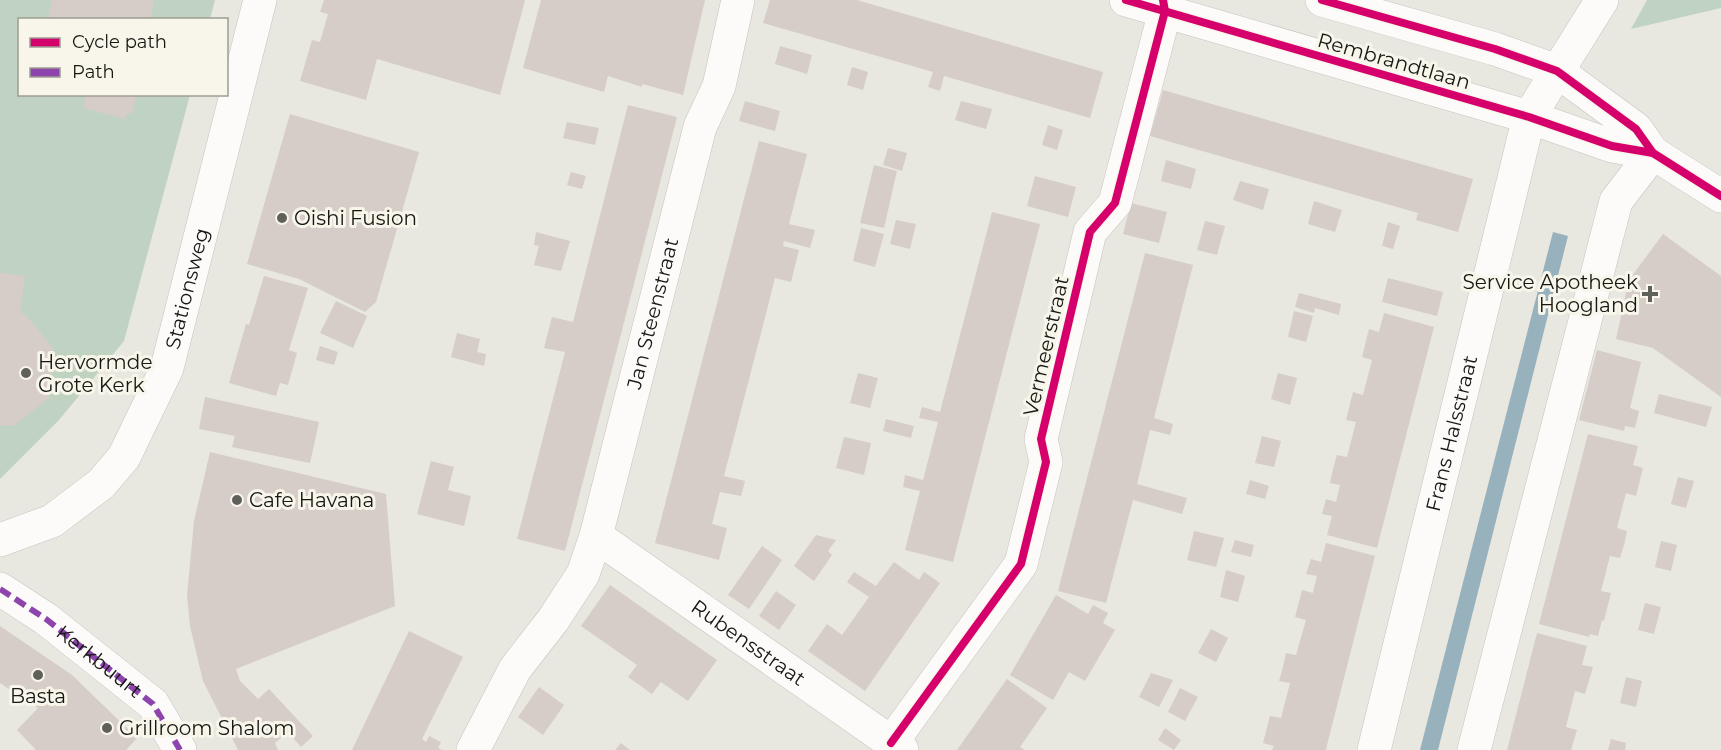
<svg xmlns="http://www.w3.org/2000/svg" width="1721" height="750" font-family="Montserrat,sans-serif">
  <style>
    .green { fill: #c0d3c3 }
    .water { fill: #97b1bd }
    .building { fill: #d6cdc8 }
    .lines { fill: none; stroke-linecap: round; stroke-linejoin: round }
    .street-casing { stroke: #c5c4bf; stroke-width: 34 }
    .secondary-casing { stroke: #c5c4bf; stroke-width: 34 }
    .street { stroke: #fcfbfa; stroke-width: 33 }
    .secondary { stroke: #fcfbfa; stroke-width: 33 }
    .quiet { stroke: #8e44ad; stroke-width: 6; stroke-dasharray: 12 6; stroke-linecap: butt }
    .cycleway-casing { stroke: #f8f6ea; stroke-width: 11 }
    .cycleway { stroke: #d6006c; stroke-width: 8 }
    .poi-dot { fill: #60605b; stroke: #f8f6ea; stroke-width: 2 }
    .labels { text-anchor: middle; stroke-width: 6; stroke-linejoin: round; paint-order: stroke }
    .street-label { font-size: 20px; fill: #171713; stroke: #f8f6ea }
    .poi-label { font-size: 20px; fill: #171713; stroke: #f8f6ea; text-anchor: start }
  </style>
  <rect width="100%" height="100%" fill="#e8e7e0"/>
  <g class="green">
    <polygon points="0,0 215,0 210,19 20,20 20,94 190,95 124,341 59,420 0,479"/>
    <polygon points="1647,0 1721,0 1721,8 1631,29"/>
  </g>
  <polygon class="water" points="1553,232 1568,236 1438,750 1420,750"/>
  <g class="building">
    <polygon points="52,0 154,0 154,2 150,20 48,20"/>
    <polygon points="324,0 525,0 500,95 377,59 366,100 300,81 312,40 320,42 328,14 320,12"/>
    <polygon points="541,0 705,0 683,95 642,84 642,87 608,76 604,92 523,68"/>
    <polygon points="770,0 857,0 1103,72 1090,118 944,76 940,91 928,87 933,72 763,23"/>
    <polygon points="780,46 812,55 807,74 775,64"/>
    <polygon points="852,67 868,72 863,90 847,85"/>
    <polygon points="1163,90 1473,179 1458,232 1416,220 1418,213 1150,136"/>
    <polygon points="86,94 137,94 132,113 127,114 125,119 83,108"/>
    <polygon points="745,101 780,111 775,131 739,121"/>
    <polygon points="961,101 992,109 986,129 955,120"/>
    <polygon points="628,105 677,117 565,551 517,539 565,352 544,348 552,317 573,322"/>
    <polygon points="290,114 419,152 376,302 365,312 299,279 247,264"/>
    <polygon points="567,122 599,128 595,145 563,138"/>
    <polygon points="1048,125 1063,130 1057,150 1042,145"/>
    <polygon points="759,141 807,154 789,224 815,230 810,248 784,241 783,246 799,250 791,282 775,278 768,306 724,476 745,481 741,496 720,492 712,524 727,528 719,560 655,543"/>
    <polygon points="888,148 907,153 902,171 883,165"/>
    <polygon points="1166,160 1196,169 1191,189 1161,181"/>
    <polygon points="874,165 897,171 884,228 860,223"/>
    <polygon points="571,172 586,176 582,189 567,185"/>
    <polygon points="1035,176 1076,187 1068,217 1027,206"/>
    <polygon points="1240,181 1269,189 1263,210 1233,200"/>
    <polygon points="1314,201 1342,210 1335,232 1308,224"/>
    <polygon points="1131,203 1167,212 1159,243 1123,234"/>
    <polygon points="992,212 1040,224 953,562 905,550 920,491 903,487 905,475 923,480 938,422 919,418 922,407 940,412"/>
    <polygon points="896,220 916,224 910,249 890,244"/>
    <polygon points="1205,221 1225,226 1217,255 1197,250"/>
    <polygon points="1388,222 1400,226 1393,249 1382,246"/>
    <polygon points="861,228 884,234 875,267 853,261"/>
    <polygon points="536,232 570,241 561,271 534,265 539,246 534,245"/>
    <polygon points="1663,234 1721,276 1721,397 1653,348 1616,339 1629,280"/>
    <polygon points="1145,253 1193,265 1154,418 1173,424 1170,435 1150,430 1137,484 1187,498 1182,514 1133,500 1106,603 1058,591"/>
    <polygon points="0,273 25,276 20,313 25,314 54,349 49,398 13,426 0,425"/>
    <polygon points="264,276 308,288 289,350 297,353 288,385 280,383 276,396 229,383 246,324 249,325"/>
    <polygon points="1388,278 1443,292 1437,316 1382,302"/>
    <polygon points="1299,293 1341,304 1339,315 1315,308 1314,313 1295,307"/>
    <polygon points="336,301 367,316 353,348 320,333"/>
    <polygon points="1294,311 1313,316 1306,342 1288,337"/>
    <polygon points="1384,313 1434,327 1377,548 1327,535 1332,516 1322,514 1326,499 1336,502 1340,485 1330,483 1333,469 1337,455 1347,457 1356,422 1346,420 1353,392 1363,395 1372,360 1362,357 1369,329 1379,332"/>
    <polygon points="457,333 480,339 477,352 486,354 484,366 451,357"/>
    <polygon points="320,346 338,352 334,365 316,360"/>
    <polygon points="1597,350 1641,362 1630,408 1639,411 1635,428 1625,426 1624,431 1579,420"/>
    <polygon points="858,373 878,378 870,408 850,403"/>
    <polygon points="1278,373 1297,378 1290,405 1271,399"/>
    <polygon points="1659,394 1712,407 1706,427 1654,413"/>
    <polygon points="205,397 319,422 310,463 232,447 235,436 199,429"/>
    <polygon points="886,419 914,426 911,438 883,431"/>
    <polygon points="1588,434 1638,446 1633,465 1643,468 1636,496 1626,493 1617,528 1627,531 1624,545 1620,558 1610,556 1601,591 1611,593 1604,621 1602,620 1598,636 1590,634 1589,637 1539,624"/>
    <polygon points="1262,436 1281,441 1274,467 1255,463"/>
    <polygon points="844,437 871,443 864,475 836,468"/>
    <polygon points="210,452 386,494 395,606 236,669 240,681 258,699 269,689 313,736 301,747 288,732 275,743 278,750 238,750 203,681 190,626 187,596 194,521"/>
    <polygon points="431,461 454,467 448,490 471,496 464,526 417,514"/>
    <polygon points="1678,477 1694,481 1686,508 1671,504"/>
    <polygon points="1250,480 1269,486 1265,499 1246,494"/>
    <polygon points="1194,531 1224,538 1216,567 1187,560"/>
    <polygon points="816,535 836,540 828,551 832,555 814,581 794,566"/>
    <polygon points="1235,540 1254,545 1251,557 1231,552"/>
    <polygon points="1661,541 1677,545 1671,571 1655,567"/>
    <polygon points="1326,543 1375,556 1327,745 1326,750 1272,750 1274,746 1263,743 1270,716 1281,718 1290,683 1279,681 1283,667 1286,653 1296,655 1306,620 1295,617 1302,590 1313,593 1317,576 1306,574 1311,559 1321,562"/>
    <polygon points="762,546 782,560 749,609 728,595"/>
    <polygon points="894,562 919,580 924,572 940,583 865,691 808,651 827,624 842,635 869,597 847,582 854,572 876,586"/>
    <polygon points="1226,570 1245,576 1238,602 1220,597"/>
    <polygon points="610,585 717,660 688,701 661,682 652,694 628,677 637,665 581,626"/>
    <polygon points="776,591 796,605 779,630 759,616"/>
    <polygon points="1056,595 1088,614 1093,605 1108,613 1103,623 1115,630 1085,681 1069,672 1053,700 1010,675"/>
    <polygon points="1645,603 1661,607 1654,634 1638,630"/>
    <polygon points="0,626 72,675 137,738 126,750 36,750 17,730 38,708 0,683"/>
    <polygon points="1211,629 1228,638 1216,662 1198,653"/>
    <polygon points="409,631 463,657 422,739 426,742 429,736 441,742 438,748 442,750 352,750"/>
    <polygon points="1537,633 1587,646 1582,665 1593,667 1585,694 1575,691 1566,727 1577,730 1571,750 1507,750"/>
    <polygon points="1151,673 1173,680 1159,707 1139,697"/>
    <polygon points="1626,677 1642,681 1636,707 1620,703"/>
    <polygon points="1007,679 1047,708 1020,747 1025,750 957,750"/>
    <polygon points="539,687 564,705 543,735 518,717"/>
    <polygon points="1180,688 1198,697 1185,721 1168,712"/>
    <polygon points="1165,728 1181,740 1174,750 1158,740"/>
    <polygon points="1611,739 1626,743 1625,750 1608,750"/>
    <polygon points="621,743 630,750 615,750"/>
  </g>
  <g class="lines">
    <g class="street-casing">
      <g id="street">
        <path id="s1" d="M 596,536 L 902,750"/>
        <path id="s2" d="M 0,589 L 46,619 L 153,704 L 180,750"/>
        <polyline points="891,743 1021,564 1046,462 1041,439 1090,232 1115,203 1165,11 1163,0"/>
        <path id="s3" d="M 473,750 L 515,669 L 553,620 L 583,574 L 596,536 L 700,127 L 719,86 L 738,0"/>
        <path id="s4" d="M 1374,750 L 1529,117 L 1602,0"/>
        <polyline points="1474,750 1616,201 1653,153"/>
      </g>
    </g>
    <g class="secondary-casing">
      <g id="secondary">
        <polyline points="1126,0 1529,117 1612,146 1653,153 1721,196"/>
        <polyline points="1322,0 1495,49 1557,71 1636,129 1653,153"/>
        <path id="s5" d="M 0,540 L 52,521 L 101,484 L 124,457 L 167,368 L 260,0"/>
      </g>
    </g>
    <use href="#street" class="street"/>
    <use href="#secondary" class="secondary"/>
    <polyline class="quiet" points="0,589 46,619 153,704 180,750"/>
    <g class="cycleway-casing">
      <g id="cycleway">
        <polyline points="1126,0 1529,117 1612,146 1653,153 1721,196"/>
        <polyline points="1322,0 1495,49 1557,71 1636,129 1653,153"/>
        <polyline points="891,743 1021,564 1046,462 1041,439 1090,232 1115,203 1165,11 1163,0"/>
      </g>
    </g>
    <use href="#cycleway" class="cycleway"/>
  </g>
  <g class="poi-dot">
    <circle cx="282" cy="218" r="6"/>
    <path d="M1647 285h6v6h6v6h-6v6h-6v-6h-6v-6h6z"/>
    <circle cx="26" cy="373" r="6"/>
    <circle cx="237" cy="500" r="6"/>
    <circle cx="38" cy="675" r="6"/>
    <circle cx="107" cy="728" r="6"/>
  </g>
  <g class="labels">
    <g class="street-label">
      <text transform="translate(1394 61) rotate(16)" y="7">Rembrandtlaan</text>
      <text dy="7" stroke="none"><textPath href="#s5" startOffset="333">Stationsweg</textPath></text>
      <text dy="7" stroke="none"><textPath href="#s3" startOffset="478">Jan Steenstraat</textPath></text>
      <text transform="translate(1046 346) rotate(-77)" y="7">Vermeerstraat</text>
      <text dy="7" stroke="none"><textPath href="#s4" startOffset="326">Frans Halsstraat</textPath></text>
      <text dy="7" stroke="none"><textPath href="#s1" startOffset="186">Rubensstraat</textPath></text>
      <text dy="7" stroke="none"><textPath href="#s2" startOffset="123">Kerkbuurt</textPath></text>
    </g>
    <g class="poi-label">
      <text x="294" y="225">Oishi Fusion</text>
      <text x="1638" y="289" text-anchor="end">Service Apotheek<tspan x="1638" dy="23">Hoogland</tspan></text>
      <text x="38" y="369">Hervormde<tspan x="38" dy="23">Grote Kerk</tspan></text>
      <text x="249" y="507">Cafe Havana</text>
      <text x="38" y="703" text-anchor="middle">Basta</text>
      <text x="119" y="735">Grillroom Shalom</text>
    </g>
  </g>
  <rect x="18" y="18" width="210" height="78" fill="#f8f6ea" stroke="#9e9d94" stroke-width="1.5"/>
  <rect x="30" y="38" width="30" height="9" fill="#d6006c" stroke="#9e9d94" stroke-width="1.5"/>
  <text x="72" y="48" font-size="18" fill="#171713">Cycle path</text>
  <rect x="30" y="68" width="30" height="9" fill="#8e44ad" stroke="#9e9d94" stroke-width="1.5"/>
  <text x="72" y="78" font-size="18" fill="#171713">Path</text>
</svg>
